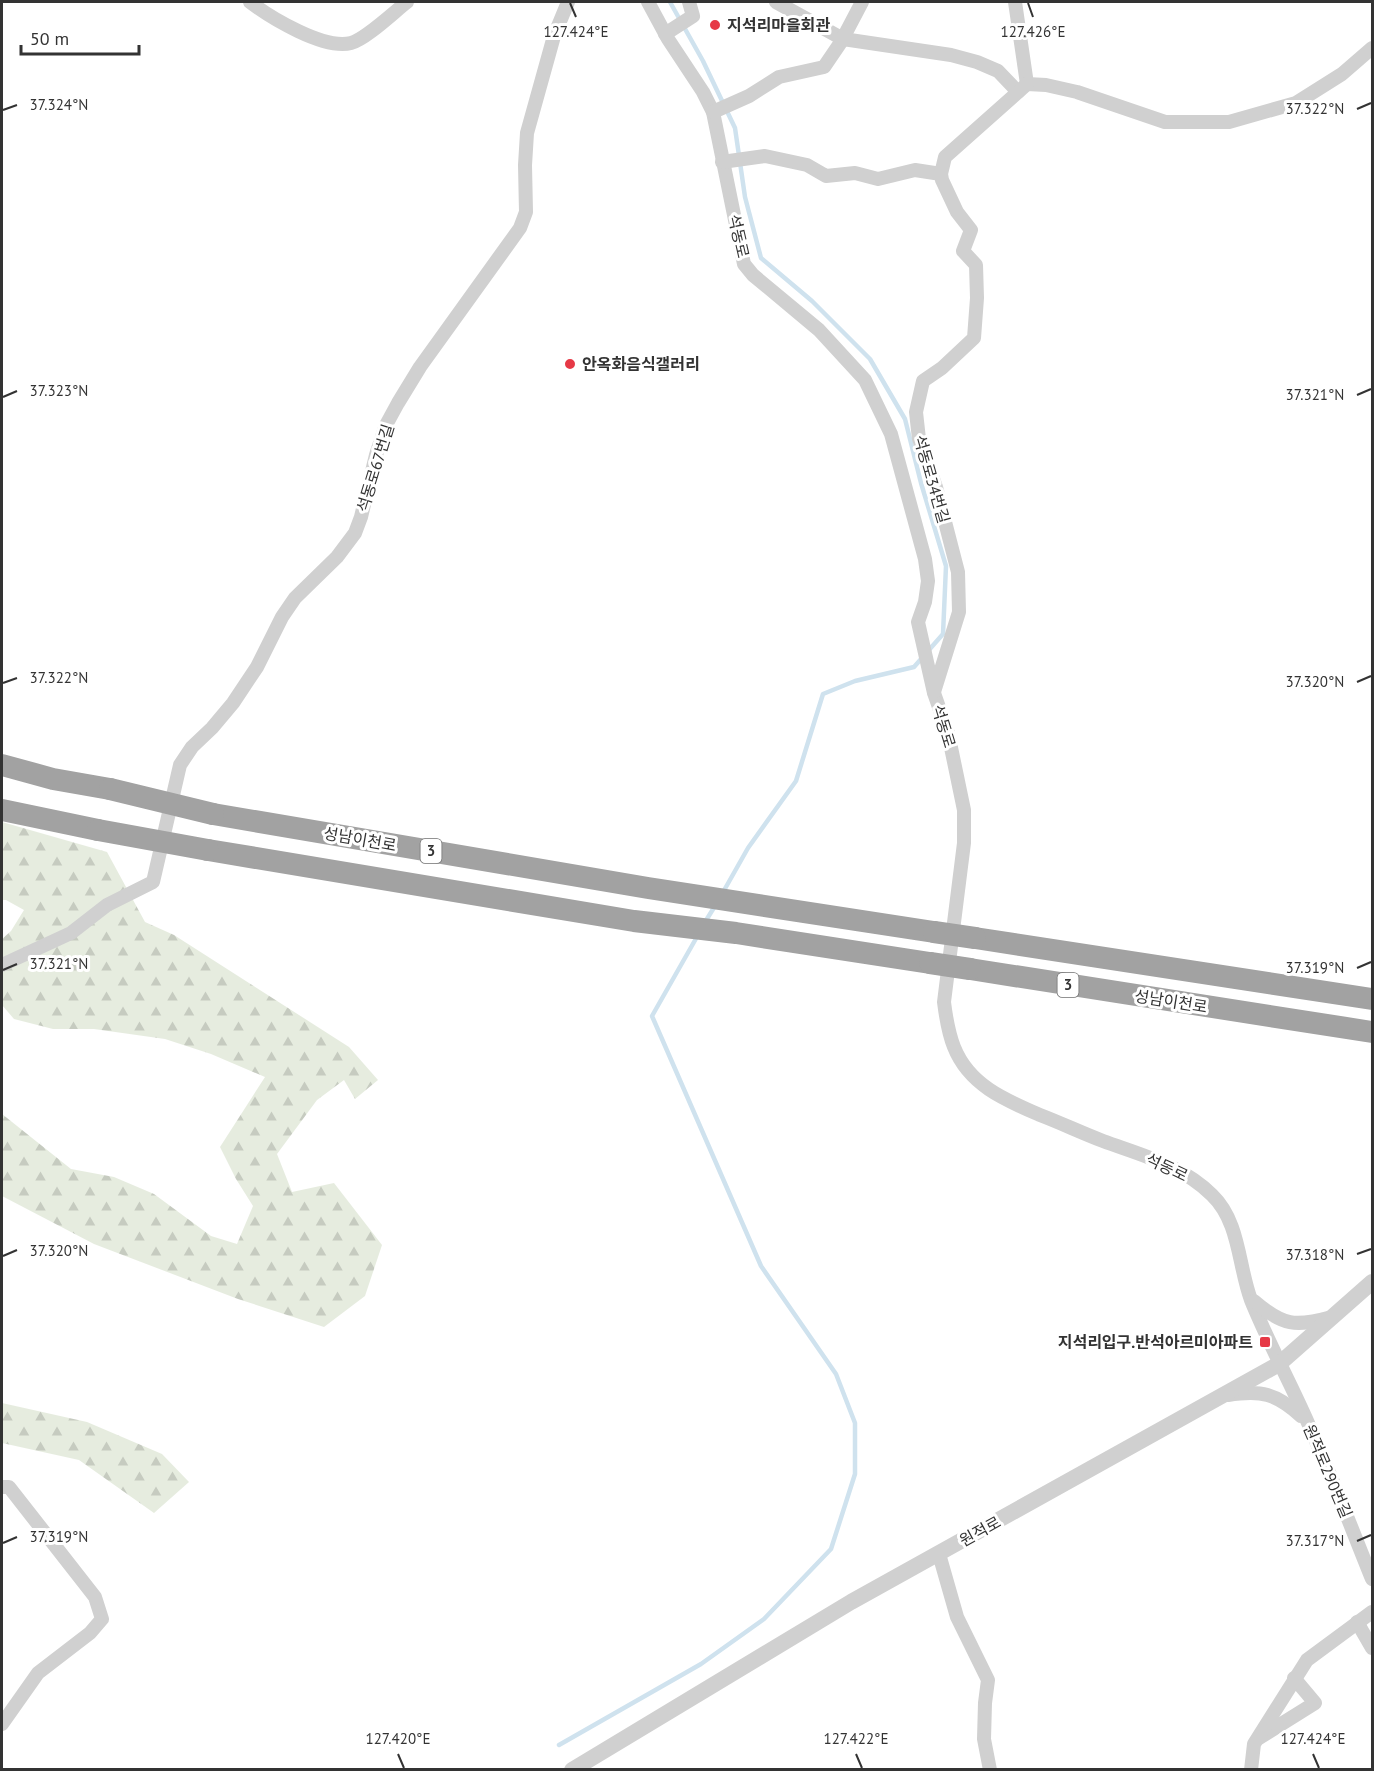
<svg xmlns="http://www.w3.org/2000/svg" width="1374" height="1771" font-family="'PT Sans','Noto Sans KR',sans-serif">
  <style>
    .forest { fill: url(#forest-firs) }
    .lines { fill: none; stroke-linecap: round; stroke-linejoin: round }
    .stream { stroke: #cfe2ee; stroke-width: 4.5 }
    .minor { stroke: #d0d0d0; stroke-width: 14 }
    .tertiary { stroke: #d0d0d0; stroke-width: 16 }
    .trunk { stroke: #a2a2a2; stroke-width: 22 }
    .trunk-bridge { stroke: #a2a2a2; stroke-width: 22 }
    .ticks { fill: none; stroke: #333; stroke-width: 2 }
    .poi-dot { fill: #e63946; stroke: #fff; stroke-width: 2 }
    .labels { text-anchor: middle; stroke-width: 6; stroke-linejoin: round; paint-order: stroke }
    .shield { fill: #fff; stroke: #707070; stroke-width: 1.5 }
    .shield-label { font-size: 15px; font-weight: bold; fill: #333 }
    .poi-label { font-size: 16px; font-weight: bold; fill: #333; stroke: #fff; text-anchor: start }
    .street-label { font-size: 16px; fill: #333; stroke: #fff }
    .ticks-label { font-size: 15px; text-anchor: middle; fill: #333; stroke: #fff; stroke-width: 6; stroke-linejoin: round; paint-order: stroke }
  </style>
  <defs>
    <pattern id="forest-firs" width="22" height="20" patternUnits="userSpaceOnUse" patternTransform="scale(1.5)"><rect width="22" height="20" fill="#e6ecdf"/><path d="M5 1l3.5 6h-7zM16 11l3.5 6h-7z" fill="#c6cbc0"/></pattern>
  </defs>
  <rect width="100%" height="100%" fill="#fff"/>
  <g class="forest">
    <polygon points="2,822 107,852 145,922 174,935 349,1047 378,1080 355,1099 344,1080 317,1100 277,1154 292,1192 334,1183 382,1245 365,1296 324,1327 238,1299 94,1244 2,1196 2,1114 71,1169 114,1177 154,1194 211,1236 237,1244 253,1206 236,1179 220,1147 265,1077 211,1054 165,1039 94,1029 53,1029 14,1019 2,1005 2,939 11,931 24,910 6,900 2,900"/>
    <polygon points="2,1403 87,1422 162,1454 189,1482 154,1513 79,1460 2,1443"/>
  </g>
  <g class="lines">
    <g class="stream">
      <polyline points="670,2 703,61 735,128 745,197 761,258 812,301 870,359 905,419 921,483 946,566 943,634 914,667 855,681 823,694 796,781 748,848 722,894"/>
      <polyline points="705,922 715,906"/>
      <polyline points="559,1745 701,1664 764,1619 831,1549 855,1474 855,1423 836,1374 761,1266 652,1016 698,935"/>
    </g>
    <g class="minor">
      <path d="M 250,2 C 271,18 324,50 351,43 C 366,39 394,12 407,2"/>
      <path d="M 648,2 L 668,39 L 703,92 L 713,112 L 744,264 L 753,275 L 819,330 L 865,380 L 891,434 L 925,559 L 928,581 L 925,602 L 918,622 L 934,693 L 948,733 L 964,810 L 964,843 L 944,1002 C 946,1018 948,1032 954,1047 C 969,1085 1005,1100 1040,1115 C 1061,1123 1082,1133 1103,1141 C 1141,1155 1182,1165 1212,1195 C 1240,1222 1238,1265 1251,1300 C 1268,1342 1290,1382 1308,1423 C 1331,1474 1351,1527 1372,1579"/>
      <polyline points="776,2 843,39 951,55 977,62 998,71 1018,92"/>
      <polyline points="1015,2 1027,84"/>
      <polyline points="665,34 693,16 689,2"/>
      <polyline points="1027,84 1046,85 1077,92 1165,122 1229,122 1296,103 1342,74 1372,48"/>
      <polyline points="713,112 749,96 779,77 824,67 841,42 862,2"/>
      <polyline points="722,162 765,156 807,165 826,176 855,173 878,179 915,170 941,174"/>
      <polyline points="934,692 959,612 958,572 936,487 919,439 916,412 923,381 942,368 974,338 977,298 976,265 963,251 971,230 957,212 942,180 941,174 945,157 1027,84"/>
      <polyline points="2,965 71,933 107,905 153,882 180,765 192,747 212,728 233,703 257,667 282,617 295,598 337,557 355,533 361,517 376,455 386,425 398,403 420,367 520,228 526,212 525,165 527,133 554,36 568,2"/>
      <path d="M 1254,1301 C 1283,1326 1295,1327 1332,1317"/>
      <path d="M 1228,1395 C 1261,1390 1276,1393 1301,1416"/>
      <polyline points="2,1487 9,1487 95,1597 102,1619 90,1633 38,1673 2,1724"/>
      <polyline points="939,1554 957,1617 988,1680 985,1703 984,1739 990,1770"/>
      <polyline points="1357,1622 1372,1648"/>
      <polyline points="1259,1738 1315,1703 1294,1678"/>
      <polyline points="1251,1770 1254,1744 1307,1660 1372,1612"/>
    </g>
    <polyline class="tertiary" points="572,1770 851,1602 1279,1364 1372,1282"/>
    <g class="trunk">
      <polyline points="2,765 53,779 110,789"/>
      <polyline points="2,810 98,830"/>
      <polyline points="213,814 648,888 934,932"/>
      <polyline points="208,850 634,921 736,933 930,963"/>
      <polyline points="975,938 1372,999"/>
      <polyline points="970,969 1372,1032"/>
    </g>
    <g class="trunk-bridge">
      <polyline points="110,789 213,814"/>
      <polyline points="98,830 208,850"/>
      <polyline points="934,932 975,938"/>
      <polyline points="930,963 970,969"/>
    </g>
  </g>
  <path class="ticks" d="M 570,3 L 576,17M 1028,3 L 1033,17M 1357,109 L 1371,103M 3,110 L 17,105M 1357,395 L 1371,389M 3,397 L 17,391M 1357,682 L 1371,676M 3,683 L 17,678M 1357,968 L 1371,962M 3,970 L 17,964M 1357,1254 L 1371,1249M 3,1256 L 17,1250M 1357,1541 L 1371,1535M 3,1543 L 17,1537M 398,1754 L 404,1768M 856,1754 L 862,1768M 1313,1754 L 1319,1768"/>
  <g class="poi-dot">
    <circle cx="715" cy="25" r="6"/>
    <circle cx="570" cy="364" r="6"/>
    <rect x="1259" y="1336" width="12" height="12" rx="3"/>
  </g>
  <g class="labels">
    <g class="shield">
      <rect x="420.5" y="839" width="21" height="24" rx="4.5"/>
      <rect x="1057.5" y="973" width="21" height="24" rx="4.5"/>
    </g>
    <g class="shield-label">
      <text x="431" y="856">3</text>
      <text x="1068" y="990">3</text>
    </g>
    <g class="poi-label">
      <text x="727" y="31">지석리마을회관</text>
      <text x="582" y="370">안옥화음식갤러리</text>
      <text x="1253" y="1348" text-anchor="end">지석리입구.반석아르미아파트</text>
    </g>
    <g class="street-label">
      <text transform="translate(739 236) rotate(77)" y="6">석동로</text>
      <text transform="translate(375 468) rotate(-73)" y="6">석동로67번길</text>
      <text transform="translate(932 479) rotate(74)" y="6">석동로34번길</text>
      <text transform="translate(944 726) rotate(73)" y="6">석동로</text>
      <text transform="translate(360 839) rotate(10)" y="6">성남이천로</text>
      <text transform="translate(1171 1001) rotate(9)" y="6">성남이천로</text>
      <text transform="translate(1167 1167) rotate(25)" y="6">석동로</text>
      <text transform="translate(1328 1471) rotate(67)" y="6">원적로290번길</text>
      <text transform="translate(980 1531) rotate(-29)" y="6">원적로</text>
    </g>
  </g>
  <g class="ticks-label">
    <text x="576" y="37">127.424°E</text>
    <text x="1033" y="37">127.426°E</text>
    <text x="59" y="110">37.324°N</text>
    <text x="1315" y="114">37.322°N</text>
    <text x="59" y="396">37.323°N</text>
    <text x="1315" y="400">37.321°N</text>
    <text x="59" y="683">37.322°N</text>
    <text x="1315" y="687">37.320°N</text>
    <text x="59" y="969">37.321°N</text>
    <text x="1315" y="973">37.319°N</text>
    <text x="59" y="1256">37.320°N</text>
    <text x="1315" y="1260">37.318°N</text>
    <text x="59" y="1542">37.319°N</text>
    <text x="1315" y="1546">37.317°N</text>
    <text x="398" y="1744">127.420°E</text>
    <text x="856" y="1744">127.422°E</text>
    <text x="1313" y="1744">127.424°E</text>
  </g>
  <rect width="1374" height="1771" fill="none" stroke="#333333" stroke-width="6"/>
  <path d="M21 45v9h118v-9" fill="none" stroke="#333333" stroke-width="3"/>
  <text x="30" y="45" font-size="18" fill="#333333" stroke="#ffffff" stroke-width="4.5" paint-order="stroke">50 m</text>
</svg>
